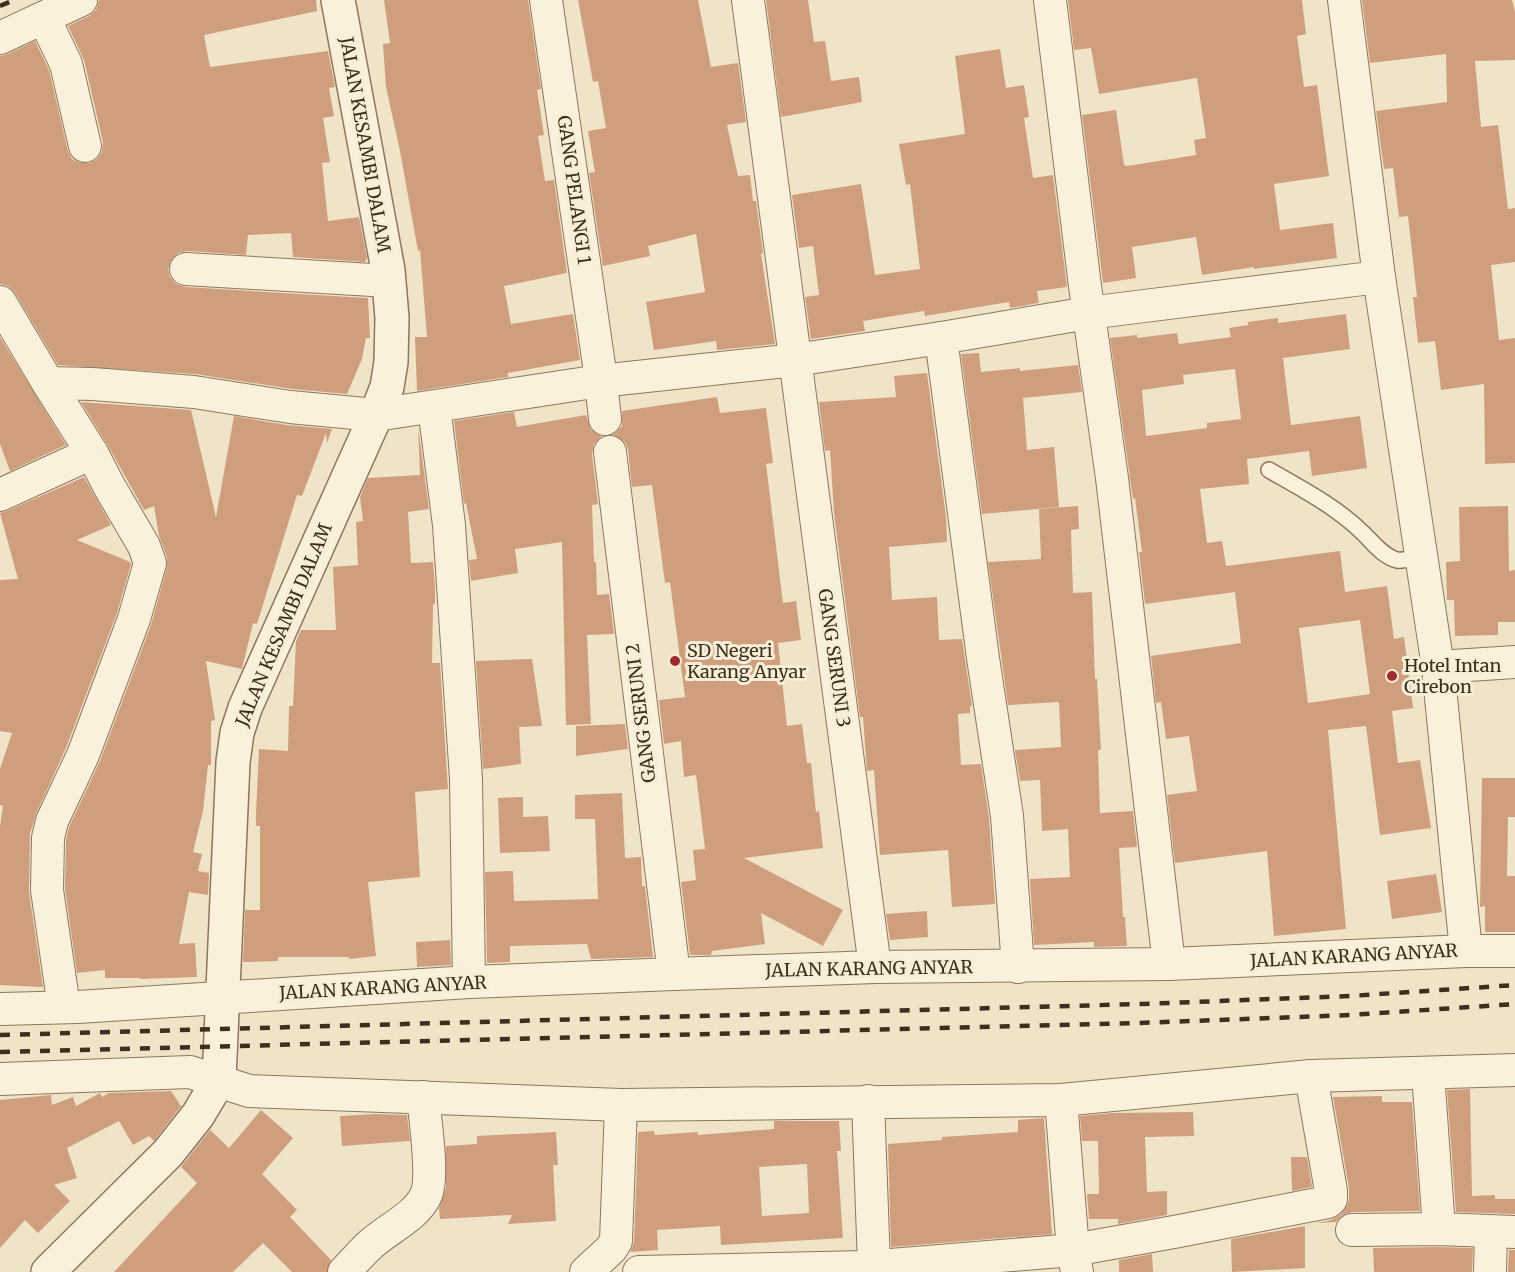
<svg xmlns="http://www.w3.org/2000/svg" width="1515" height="1272" font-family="Merriweather,serif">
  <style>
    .building { fill: #cf9f7d; fill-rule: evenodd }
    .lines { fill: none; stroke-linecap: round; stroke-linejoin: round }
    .service-casing { stroke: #8d765c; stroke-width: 18 }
    .minor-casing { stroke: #8d765c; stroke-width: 34 }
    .tertiary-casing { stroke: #8d765c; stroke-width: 36 }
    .service { stroke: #faf1dc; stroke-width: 15 }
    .minor { stroke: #faf1dc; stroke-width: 32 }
    .tertiary { stroke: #faf1dc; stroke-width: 33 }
    .rail { stroke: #3d2e20; stroke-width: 4.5; stroke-dasharray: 10 10; stroke-linecap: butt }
    .poi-dot { fill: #9e2a2b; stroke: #f7eed8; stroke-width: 2 }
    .labels { text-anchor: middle; stroke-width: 6; stroke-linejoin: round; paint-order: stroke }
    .street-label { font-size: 18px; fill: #3d2e20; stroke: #f7eed8 }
    .poi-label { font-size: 18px; fill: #3d2e20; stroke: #f7eed8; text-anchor: start }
  </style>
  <rect width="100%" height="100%" fill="#f0e4c8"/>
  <g class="building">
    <polygon points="99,0 316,0 317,11 204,35 210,67 328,51 335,87 329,88 334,116 323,118 330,162 322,163 328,221 359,217 367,258 365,262 293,257 291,233 248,235 246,255 187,251 178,253 171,260 168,269 170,277 176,284 185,287 368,298 370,338 366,338 362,359 347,394 292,389 195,374 58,365 15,293 8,286 0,284 0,56 8,54 35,41 49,70 68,151 72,159 80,163 90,163 97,159 102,152 103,142 84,60 68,26 89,16 96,10"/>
    <polygon points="384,0 528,0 541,89 537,90 544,135 538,136 545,181 554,180 567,273 504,286 511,324 573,314 580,360 508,373 508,377 417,391 415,337 427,337 420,250 418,251 400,151 386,87 383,44 390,43"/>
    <polygon points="578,0 698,0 711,67 738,63 746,122 727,125 738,176 750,175 753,201 756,201 763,253 761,254 775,344 717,350 716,341 654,350 646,302 705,292 696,234 648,246 650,256 603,266 589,173 595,172 588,131 606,128 598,81 593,82"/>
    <polygon points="766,0 808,0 814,42 825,41 831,81 859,77 862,102 781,117"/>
    <polygon points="1068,0 1302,0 1306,34 1297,36 1304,87 1317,85 1329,176 1274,184 1280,230 1333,223 1337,258 1254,269 1254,267 1202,275 1196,237 1132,247 1136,278 1103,283 1082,115 1116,110 1124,165 1127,166 1196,155 1194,140 1206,138 1197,78 1099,94 1091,48 1074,50"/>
    <polygon points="1362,0 1512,0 1515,12 1515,60 1475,61 1481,127 1498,125 1508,209 1515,208 1515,262 1491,265 1499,340 1515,338 1515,463 1485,464 1484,384 1441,390 1435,341 1418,343 1413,297 1417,297 1408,216 1399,217 1393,168 1384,169 1376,111 1447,102 1446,54 1370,63"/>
    <polygon points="1000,49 1006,88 1024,85 1029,117 1024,118 1033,178 1053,175 1067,287 1037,291 1039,303 1010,308 1009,302 925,316 924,311 863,321 865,331 811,339 805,297 819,295 813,246 799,248 792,195 861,184 875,275 920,269 910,184 906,185 899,144 965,134 955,56"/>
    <path d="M 1346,314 L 1350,349 L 1283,358 L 1291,425 L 1360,416 L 1367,468 L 1312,476 L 1309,451 L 1247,459 L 1249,484 L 1200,489 L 1207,543 L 1222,541 L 1226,566 L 1340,551 L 1345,592 L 1387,586 L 1394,639 L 1404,637 L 1413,708 L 1392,711 L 1398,763 L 1420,760 L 1431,828 L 1380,835 L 1366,726 L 1328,730 L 1346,929 L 1274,936 L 1267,851 L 1175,863 L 1167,795 L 1197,791 L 1189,736 L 1166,739 L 1161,702 L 1156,703 L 1151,656 L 1241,643 L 1235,592 L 1145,604 L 1139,552 L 1142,552 L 1135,498 L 1133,499 L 1110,338 L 1137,335 L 1137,338 L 1177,333 L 1179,344 L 1231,337 L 1229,328 L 1248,325 L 1248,322 L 1278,318 L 1278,323 ZM 1235,369 L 1241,419 L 1207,423 L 1207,428 L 1146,436 L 1142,390 L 1184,384 L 1183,375 ZM 1360,620 L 1370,694 L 1308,703 L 1299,628 Z"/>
    <polygon points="0,337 66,445 10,471 0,444"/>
    <polygon points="979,353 981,372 1020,368 1020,371 1078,365 1082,392 1023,398 1027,450 1054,447 1059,507 982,514 961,354"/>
    <polygon points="927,373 946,517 947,542 889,547 892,600 937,597 939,640 962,639 972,706 970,706 970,713 958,714 961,765 981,764 989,818 995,904 952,907 948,850 880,855 874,770 867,771 863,717 860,717 834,513 830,450 825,451 819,402 896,397 894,376"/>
    <polygon points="717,397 720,413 766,408 773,463 766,464 783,603 796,601 801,640 778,643 787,726 802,724 807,763 811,763 816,812 819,811 823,848 744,858 843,910 823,946 761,913 765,944 712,951 711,955 690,955 681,882 696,880 693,850 705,849 696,775 684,777 681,741 664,744 659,700 685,697 670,582 665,583 652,485 632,487 628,449 624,441 613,435 622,426 622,411"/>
    <polygon points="81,402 191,410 216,517 234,416 287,425 332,429 327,443 326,433 302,496 297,495 257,624 253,623 242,669 206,661 215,720 211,721 211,765 208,765 203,811 193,852 202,854 198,871 209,873 208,895 189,892 179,944 195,943 197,977 140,979 140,978 105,978 105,970 77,973 65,889 66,840 69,827 100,761 151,625 167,567 167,557 159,536 154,506 144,510 107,444"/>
    <polygon points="514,412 517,427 586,415 591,430 602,436 594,444 592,454 598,504 592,505 594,562 596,562 597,595 609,594 614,634 587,635 591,724 566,725 562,542 515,549 518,573 471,581 469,560 477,559 466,503 464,504 454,421"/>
    <polygon points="418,427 429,509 408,512 411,563 433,562 435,587 435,604 433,604 432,663 440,663 448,789 415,792 420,877 368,882 376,956 349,959 349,957 278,957 278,961 243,962 245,910 260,910 260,826 256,826 256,813 259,749 288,751 289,706 293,706 296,641 301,630 336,630 333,567 358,565 356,522 363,521 360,497 368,478 420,475"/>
    <polygon points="84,477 111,525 77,540 130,562 131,564 117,613 66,748 36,814 30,834 29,892 43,987 0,985 0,826 3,806 0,805 0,769 12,733 0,731 0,580 18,579 0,513 7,511"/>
    <polygon points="1078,506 1079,529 1071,530 1073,593 1092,592 1095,679 1097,679 1101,750 1098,750 1100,813 1133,811 1137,847 1119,848 1123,917 1125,917 1127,946 1094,947 1094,942 1034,945 1030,879 1070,877 1068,829 1042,831 1040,780 1020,781 1015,750 1061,747 1059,702 1008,705 988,562 1041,559 1039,509"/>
    <polygon points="1508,506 1509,571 1515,570 1515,622 1498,622 1498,635 1455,636 1454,600 1447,600 1446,562 1460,561 1459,507"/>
    <polygon points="532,659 542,726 519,727 521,764 483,769 476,661"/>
    <polygon points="625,724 628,749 576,756 576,726"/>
    <polygon points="1482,778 1515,778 1515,817 1508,817 1507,876 1515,876 1515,932 1485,932 1485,906 1480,907"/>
    <polygon points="622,793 625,858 641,857 642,886 645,886 653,957 591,959 587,944 510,946 510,962 487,963 485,872 513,871 514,901 598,899 595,819 575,819 575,795"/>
    <polygon points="523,797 523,817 548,816 550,851 500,853 498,798"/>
    <polygon points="1436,874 1442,912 1392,919 1387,881"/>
    <polygon points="927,911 928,937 890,940 886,914"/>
    <polygon points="450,940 451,965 417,967 416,942"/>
    <polygon points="1470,1089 1472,1196 1495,1195 1495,1199 1515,1199 1515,1214 1456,1212 1447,1090"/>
    <polygon points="171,1091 181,1106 154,1141 149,1136 133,1145 119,1121 67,1148 77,1178 54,1185 70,1201 38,1233 25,1220 0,1248 0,1100 51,1095 52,1105 73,1097 76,1106 100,1093 102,1097 109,1093"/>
    <polygon points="1382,1096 1382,1102 1412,1102 1420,1211 1352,1212 1342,1215 1336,1222 1317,1223 1331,1220 1340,1215 1347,1206 1349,1199 1349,1188 1333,1097"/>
    <polygon points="261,1110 293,1138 262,1174 297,1210 290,1217 331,1260 327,1272 292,1272 263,1243 233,1272 114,1272 197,1183 181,1167 210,1130 229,1148"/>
    <polygon points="1193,1112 1194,1136 1145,1137 1147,1192 1167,1191 1167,1215 1118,1224 1118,1219 1089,1219 1087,1194 1099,1194 1098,1141 1082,1141 1080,1116 1112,1113"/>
    <polygon points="376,1114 407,1115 410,1141 342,1146 340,1116"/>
    <polygon points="1044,1118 1052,1234 891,1247 888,1144 942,1140 942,1137 1018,1132 1018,1120"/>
    <path d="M 774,1121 L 839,1121 L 841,1151 L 837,1151 L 843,1238 L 721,1245 L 720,1226 L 657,1230 L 658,1250 L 630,1252 L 634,1242 L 638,1132 L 654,1131 L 655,1135 L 698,1132 L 698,1135 L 774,1129 ZM 807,1164 L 809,1213 L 762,1216 L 759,1167 Z"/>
    <polygon points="556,1132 558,1165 553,1165 556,1221 508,1224 512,1215 440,1219 439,1208 446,1188 446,1146 477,1144 477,1136"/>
    <polygon points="1291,1157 1307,1157 1312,1187 1292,1191"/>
    <polygon points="1305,1226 1305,1268 1232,1272 1231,1239"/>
    <polygon points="1439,1247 1473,1248 1472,1272 1374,1272 1373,1248"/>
    <polygon points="1509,1250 1515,1250 1515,1272 1508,1272"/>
    <polygon points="1152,1254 1153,1272 1119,1272 1119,1260"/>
  </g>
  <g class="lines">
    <g class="service-casing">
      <path id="service" d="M 1269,470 C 1302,489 1337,507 1364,534 C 1373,543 1384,557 1397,560 C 1403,561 1413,558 1420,557"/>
    </g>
    <g class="minor-casing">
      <g id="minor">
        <polyline points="546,0 599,365 605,419"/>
        <polyline points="748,0 875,967"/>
        <polyline points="1050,0 1085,286 1112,478 1169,964"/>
        <polyline points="1344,0 1379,277 1438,667 1466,951"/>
        <polyline points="44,18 66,64 85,146"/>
        <polyline points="0,38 81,0"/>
        <polyline points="186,269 389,281"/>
        <polyline points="0,302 48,383 92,453 109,486 144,546 150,563 134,619 83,755 52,821 48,838 47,890 64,1007"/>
        <polyline points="941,338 983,658 1007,816 1018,967"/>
        <polyline points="48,383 93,384 194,392 290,407 376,415 600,381 795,360 941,338 1088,313 1379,277"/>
        <polyline points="434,407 449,525 466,779 469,982"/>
        <polyline points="610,452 674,974"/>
        <polyline points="0,495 92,453"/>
        <polyline points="1438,667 1515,662"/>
        <polyline points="0,1009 78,1007 469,982 674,974 875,967 1169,964 1466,951 1515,951"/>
        <polyline points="1428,1073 1439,1229"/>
        <polyline points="0,1079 190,1072 249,1091 621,1105 1061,1100 1311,1076 1515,1070"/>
        <polyline points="1061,1100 1073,1250 1077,1272"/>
        <polyline points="868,1101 874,1265"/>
        <polyline points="1352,1230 1439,1229 1515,1232"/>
        <path d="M 344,1272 C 353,1263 361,1253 370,1245 C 387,1229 416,1217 426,1195 C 434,1177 425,1119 423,1097"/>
        <polyline points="586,1272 611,1249 616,1241 621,1105"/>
        <polyline points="639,1272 866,1267 1073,1250 1174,1232 1328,1202 1331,1199 1331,1191 1311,1076"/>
        <polyline points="1490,1272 1491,1233"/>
      </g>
    </g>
    <g class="tertiary-casing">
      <polyline id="tertiary" points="48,1272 168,1153 198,1115 219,1080 233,762 237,733 245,708 376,415 387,387 391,362 392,318 388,270 338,0"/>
    </g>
    <use href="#service" class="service"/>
    <use href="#minor" class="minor"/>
    <use href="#tertiary" class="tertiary"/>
    <g class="rail">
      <polyline points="0,6 14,0"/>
      <polyline points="0,1035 1141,1004 1350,996 1515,985"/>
      <polyline points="0,1052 1139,1023 1350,1015 1515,1004"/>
    </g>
  </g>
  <g class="poi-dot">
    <circle cx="675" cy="661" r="6"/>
    <circle cx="1392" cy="676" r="6"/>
  </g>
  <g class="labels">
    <g class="street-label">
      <text transform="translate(365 145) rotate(80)" y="6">JALAN KESAMBI DALAM</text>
      <text transform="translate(574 190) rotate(82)" y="6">GANG PELANGI 1</text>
      <text transform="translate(284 625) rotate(-67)" y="6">JALAN KESAMBI DALAM</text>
      <text transform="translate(834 658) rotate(82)" y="6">GANG SERUNI 3</text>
      <text transform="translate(641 713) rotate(-97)" y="6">GANG SERUNI 2</text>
      <text transform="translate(1354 956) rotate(-3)" y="6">JALAN KARANG ANYAR</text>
      <text transform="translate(869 969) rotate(-1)" y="6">JALAN KARANG ANYAR</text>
      <text transform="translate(383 988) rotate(-3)" y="6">JALAN KARANG ANYAR</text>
    </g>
    <g class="poi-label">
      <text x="687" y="657">SD Negeri<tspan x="687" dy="21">Karang Anyar</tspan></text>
      <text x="1404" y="672">Hotel Intan<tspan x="1404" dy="21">Cirebon</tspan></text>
    </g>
  </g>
</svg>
